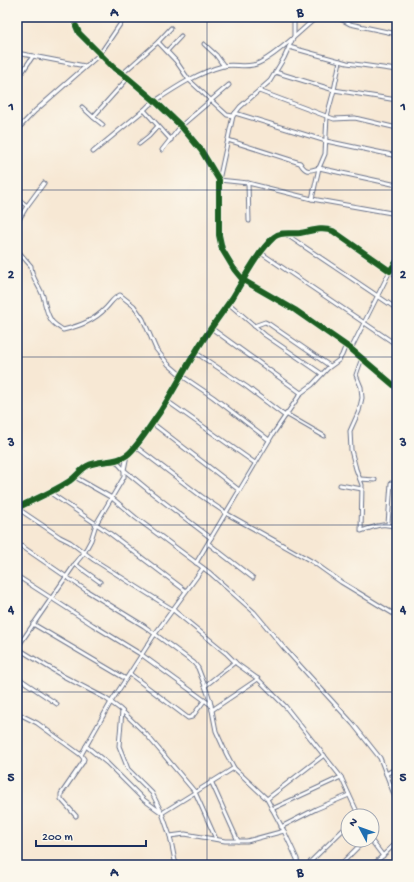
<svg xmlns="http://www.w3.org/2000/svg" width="414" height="882" font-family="'Gochi Hand',sans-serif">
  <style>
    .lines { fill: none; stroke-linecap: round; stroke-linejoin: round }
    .minor-casing { stroke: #687087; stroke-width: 5 }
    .minor { stroke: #fff; stroke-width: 3 }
    .cycleway-casing { stroke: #fbf7ec; stroke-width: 8 }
    .cycleway { stroke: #1b5e20; stroke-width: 6 }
    .grid { fill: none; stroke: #1b2f5e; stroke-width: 1; stroke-opacity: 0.55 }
    .neatline { fill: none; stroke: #1b2f5e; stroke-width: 1.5 }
    .grid-label { font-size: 13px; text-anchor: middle; font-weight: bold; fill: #1b2f5e }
  </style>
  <rect width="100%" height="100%" fill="#fbf7ec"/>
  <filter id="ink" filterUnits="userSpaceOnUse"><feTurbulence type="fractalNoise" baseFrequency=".025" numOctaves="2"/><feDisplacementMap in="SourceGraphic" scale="8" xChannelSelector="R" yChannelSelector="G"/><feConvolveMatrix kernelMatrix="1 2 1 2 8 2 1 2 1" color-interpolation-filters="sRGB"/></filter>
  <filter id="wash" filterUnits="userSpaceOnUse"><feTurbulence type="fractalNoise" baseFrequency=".012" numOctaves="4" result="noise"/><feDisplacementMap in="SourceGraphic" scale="16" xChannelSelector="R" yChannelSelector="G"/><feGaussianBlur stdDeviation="0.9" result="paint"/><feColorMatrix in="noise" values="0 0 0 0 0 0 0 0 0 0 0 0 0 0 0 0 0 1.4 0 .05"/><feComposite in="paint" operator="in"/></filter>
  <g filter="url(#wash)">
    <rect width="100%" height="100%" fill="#f7e8d4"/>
  </g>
  <g filter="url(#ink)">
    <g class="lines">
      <g class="minor-casing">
        <g id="minor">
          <polyline points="294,17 294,36 284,58 270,81 240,107 233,116 219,180 248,183 312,199 397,214"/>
          <polyline points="337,17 350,24 397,34"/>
          <polyline points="76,26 79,33 114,68 128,78 155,101 181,126 201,150 219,180 219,235 222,249 234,269 243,280 295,310 351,349 397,388"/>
          <polyline points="158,42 171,28"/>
          <polyline points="204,44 216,55 224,66"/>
          <polyline points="289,47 347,63 397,70"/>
          <polyline points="167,51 181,36"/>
          <polyline points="17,53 85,66"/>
          <polyline points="275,72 334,90 397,100"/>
          <polyline points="122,74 158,42 176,61 189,80 227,115 233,116"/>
          <polyline points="17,80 33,56"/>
          <polyline points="259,91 334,119 355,118 397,128"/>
          <polyline points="82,107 93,117 128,78"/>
          <polyline points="235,113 326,141 397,156"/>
          <polyline points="93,117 103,125"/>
          <polyline points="17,130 35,111 100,54 125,17"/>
          <path d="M 171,140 L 144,110 L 149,105 C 172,90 196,73 223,66 C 234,63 248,69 259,63 C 278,54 300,31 317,17"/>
          <path d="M 228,140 L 300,163 C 306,173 309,171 319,168 L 397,185"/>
          <polyline points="139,144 149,136 158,126"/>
          <polyline points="162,150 181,126 229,85"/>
          <polyline points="93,152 144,110"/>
          <polyline points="248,183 249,221"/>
          <polyline points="17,198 27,206"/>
          <polyline points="312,199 319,168 325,154 327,116 334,90 340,61"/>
          <polyline points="17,223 27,206 44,183"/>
          <polyline points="284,233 397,309"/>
          <path d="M 17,250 L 31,266 C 31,277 39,285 43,296 C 45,304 46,312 51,320 C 53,324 59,327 63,330 C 79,326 94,321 106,308 C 111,303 113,298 120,295 L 134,306 L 143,319 L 156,349 L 168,364 L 182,376 L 213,397 L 269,440"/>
          <polyline points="261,253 397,345"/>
          <polyline points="228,303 265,335 322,374"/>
          <polyline points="254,326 265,322 269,324 330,366"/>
          <polyline points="211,328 301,393"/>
          <polyline points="351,349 390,271 397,276"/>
          <polyline points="196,353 247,387 285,416"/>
          <path d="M 362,358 L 356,375 L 361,387 L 362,398 L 359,411 L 350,431 L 351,450 L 356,469 L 362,485 L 361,531 C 375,527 384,521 397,528"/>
          <polyline points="395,386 397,380"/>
          <polyline points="167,401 255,463"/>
          <polyline points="286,414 324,436"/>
          <polyline points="152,423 239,490"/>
          <polyline points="135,446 201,496 229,515 313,562 341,582 397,616"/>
          <polyline points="127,455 124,470 152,493 211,538"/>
          <polyline points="75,477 112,498 136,518 210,573 254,612 284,648 353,724 380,758 397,802"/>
          <polyline points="360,479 375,480"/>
          <polyline points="340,485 362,489"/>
          <polyline points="49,492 108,532 186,591"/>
          <path d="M 17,508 C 34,499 53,492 68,482 C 75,478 80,470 87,466 C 99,459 115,464 127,455 C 137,448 152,423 160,412 C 176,387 189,361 205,337 C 214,323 224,310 233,297 C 245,277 257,253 274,237 C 281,231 291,234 300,233 C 312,231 321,227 333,231 L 390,271 L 397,261"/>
          <polyline points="17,508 60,537 70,542 94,560 172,609 226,653 237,664 258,679 285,706 341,777 359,816"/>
          <polyline points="388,524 391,483"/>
          <polyline points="17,543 87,591 144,626 194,663 198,668 205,686 210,700 216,731 226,753 234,768 267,799 284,831 297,859 298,865"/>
          <polyline points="209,544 253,578"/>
          <polyline points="196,563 273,434 301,393 312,385 328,368 339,360 342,355 346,345"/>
          <polyline points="75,564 100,582"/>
          <polyline points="17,576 93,625 142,655 211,705"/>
          <polyline points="33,624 126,679"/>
          <polyline points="17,648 63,676 105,698 120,709 146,734 195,792 216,839"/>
          <polyline points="17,648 75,564 84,553 91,540 96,524 124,477 124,470 115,460"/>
          <polyline points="130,674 188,718 192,717 204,701"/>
          <polyline points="17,677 57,704"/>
          <polyline points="205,686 235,662"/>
          <polyline points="212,710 258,679"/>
          <polyline points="122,711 119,746 128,769 152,793 162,813 170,836 175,861 178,865"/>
          <polyline points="17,713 37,723 81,755 84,759 83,762 61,794 61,799 76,816"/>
          <polyline points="86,746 107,763 144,800 162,813 234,768"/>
          <polyline points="81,755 111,702 155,634 203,568"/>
          <polyline points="386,774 397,768"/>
          <polyline points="211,781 238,841"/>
          <polyline points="267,799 324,755"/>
          <polyline points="272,809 341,777"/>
          <polyline points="281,827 316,809 349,795"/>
          <polyline points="170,836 185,834 225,841 247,841 284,831"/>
          <polyline points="371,840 383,856"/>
          <polyline points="307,865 348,825"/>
          <polyline points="340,865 365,840"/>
          <polyline points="373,865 397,842"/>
        </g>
      </g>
      <use href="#minor" class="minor"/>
      <g class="cycleway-casing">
        <g id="cycleway">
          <polyline points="76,26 79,33 114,68 128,78 155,101 181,126 201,150 219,180 219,235 222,249 234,269 243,280 295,310 351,349 397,388"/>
          <path d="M 17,508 C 34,499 53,492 68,482 C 75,478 80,470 87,466 C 99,459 115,464 127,455 C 137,448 152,423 160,412 C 176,387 189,361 205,337 C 214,323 224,310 233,297 C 245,277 257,253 274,237 C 281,231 291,234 300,233 C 312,231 321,227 333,231 L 390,271 L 397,261"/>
        </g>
      </g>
      <use href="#cycleway" class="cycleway"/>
    </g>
  </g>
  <path class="grid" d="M 207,17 L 207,865M 17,190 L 397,190M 17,357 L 397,357M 17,525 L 397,525M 17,692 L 397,692"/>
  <rect width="414" height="882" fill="none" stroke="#fbf7ec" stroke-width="44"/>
  <g transform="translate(360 828) rotate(311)"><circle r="19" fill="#fbf7ec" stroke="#a1a7b3"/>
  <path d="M0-3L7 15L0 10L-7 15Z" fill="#1f6fb2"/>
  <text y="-6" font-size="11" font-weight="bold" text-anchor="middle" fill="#1b2f5e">N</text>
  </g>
  <path d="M36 840v6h110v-6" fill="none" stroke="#1b2f5e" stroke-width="2"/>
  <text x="42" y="840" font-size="12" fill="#1b2f5e" stroke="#fbf7ec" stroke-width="3" paint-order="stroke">200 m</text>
  <rect x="22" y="22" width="370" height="838" class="neatline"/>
  <g class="grid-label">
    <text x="114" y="16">A</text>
    <text x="300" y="16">B</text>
    <text x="11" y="110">1</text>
    <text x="403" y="110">1</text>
    <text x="11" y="278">2</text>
    <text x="403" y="278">2</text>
    <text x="11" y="446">3</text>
    <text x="403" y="446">3</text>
    <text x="11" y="613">4</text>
    <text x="403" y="613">4</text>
    <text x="11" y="781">5</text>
    <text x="403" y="781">5</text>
    <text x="114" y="876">A</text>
    <text x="300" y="876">B</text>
  </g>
</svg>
